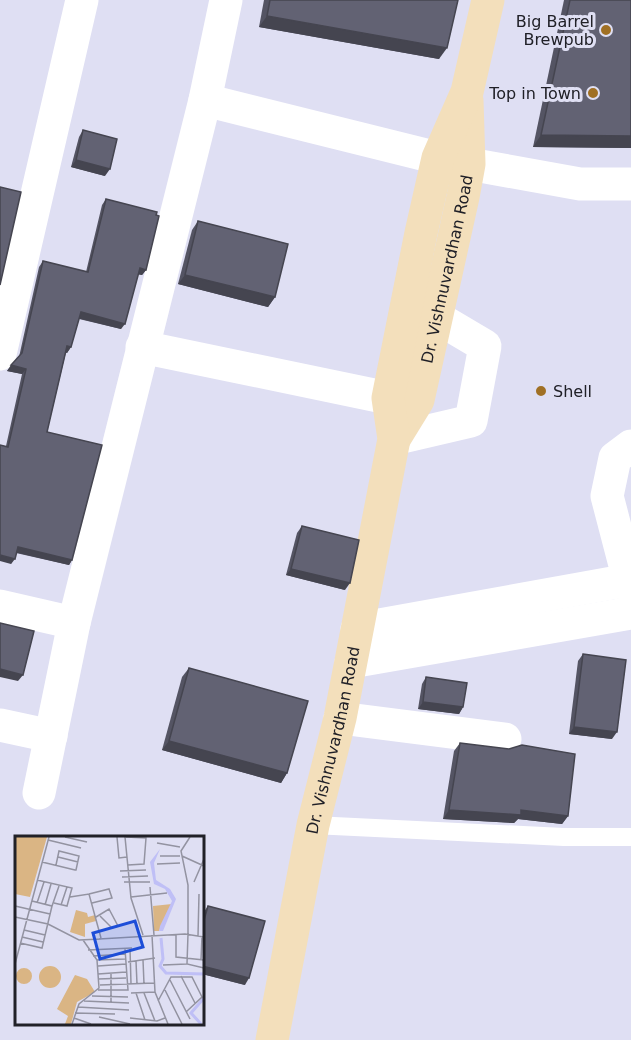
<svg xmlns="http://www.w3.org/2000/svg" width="631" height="1040" font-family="'DejaVu Sans',sans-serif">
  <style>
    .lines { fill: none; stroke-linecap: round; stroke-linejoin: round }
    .lane { stroke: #fff; stroke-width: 18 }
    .street { stroke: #fff; stroke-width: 33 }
    .secondary { stroke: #f3dfbb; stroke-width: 33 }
    .wall { fill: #545463 }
    .shaded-wall { fill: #454550 }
    .building { fill: #626273; stroke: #454550; stroke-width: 1.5 }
    .poi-dot { fill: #a07024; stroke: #dfdff3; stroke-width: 2 }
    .labels { text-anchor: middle; stroke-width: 6; stroke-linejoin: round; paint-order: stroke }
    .poi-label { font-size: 16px; fill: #202027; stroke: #dfdff3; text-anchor: end }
    .street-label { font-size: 16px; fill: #202027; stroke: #dfdff3 }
    .inset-river { fill: none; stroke: #bfbff6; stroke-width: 3 }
    .inset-road { fill: none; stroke: #9393a1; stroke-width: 1.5 }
    .view { fill: #1d4ed8; fill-opacity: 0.15; stroke: #1d4ed8; stroke-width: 3 }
    .inset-edge { fill: none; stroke: #202027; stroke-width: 3 }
  </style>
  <rect width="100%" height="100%" fill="#dfdff3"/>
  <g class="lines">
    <polyline class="lane" points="313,825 564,837 631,837"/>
    <g class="street">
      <polyline points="205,100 438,158"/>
      <polyline points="469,164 580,184 631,184"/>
      <polyline points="142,347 388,398 417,400"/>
      <polyline points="0,354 82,0"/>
      <polyline points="394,439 471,421 485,346 436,317"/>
      <polyline points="631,446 615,458 607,496 631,588"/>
      <polyline points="0,606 74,623"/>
      <polyline points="357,629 629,580"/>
      <polyline points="351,662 631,613"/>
      <polyline points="340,718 505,739"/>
      <polyline points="0,725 51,736"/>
      <polyline points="39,793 74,623 205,100 226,0"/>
    </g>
    <g class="secondary">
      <path id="s1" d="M 394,439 L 418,400 L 463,197 L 469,164 L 467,100"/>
      <path id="s2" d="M 272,1040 L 313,825 L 340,718 L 394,439 L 388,398 L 421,233 L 438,158 L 467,92 L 488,0"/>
    </g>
  </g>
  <g class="wall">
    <polygon points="264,0 458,0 439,59 259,27"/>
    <polygon points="564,0 631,0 631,148 533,147"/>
    <polygon points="83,130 105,176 71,167 79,137"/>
    <polygon points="106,199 146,270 142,275 138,274 121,329 79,319 71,347 67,353 66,352 47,432 72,560 69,565 16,553 11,564 6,446 22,374 7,371 19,357 39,267 43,261 86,272 102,205"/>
    <polygon points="198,221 275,297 268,307 178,284 192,230"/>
    <polygon points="302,526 345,590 286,575 297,533"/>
    <polygon points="583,654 612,739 569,734 578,661"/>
    <polygon points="189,668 287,773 281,783 162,750 182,677"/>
    <polygon points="426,677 463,707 459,714 418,709 422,684"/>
    <polygon points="460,743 568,816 562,824 518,819 514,823 443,819 454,751"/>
    <polygon points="208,906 245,985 202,974 202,916 203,913"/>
  </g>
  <g class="shaded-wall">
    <polygon points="267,16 447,48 439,59 259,27"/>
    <polygon points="541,135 631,136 631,148 533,147"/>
    <polygon points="76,160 110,169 105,176 71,167"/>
    <polygon points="140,268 146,270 142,275 136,274"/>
    <polygon points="185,275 275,297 268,307 178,284"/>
    <polygon points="81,312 125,324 121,329 77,318"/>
    <polygon points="67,346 71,347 67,353 63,352"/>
    <polygon points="11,365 26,369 22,374 7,371"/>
    <polygon points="18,547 72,560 69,565 14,552"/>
    <polygon points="0,555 15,559 11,564 0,561"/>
    <polygon points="291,569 350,583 345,590 286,575"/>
    <polygon points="0,669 23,675 18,681 0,677"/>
    <polygon points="423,702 463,707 459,714 418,709"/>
    <polygon points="574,727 617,732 612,739 569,734"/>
    <polygon points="169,741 287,773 281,783 162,750"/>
    <polygon points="449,810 521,810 568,816 562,824 518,819 514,823 443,819"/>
    <polygon points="202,966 249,978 245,985 202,974"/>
  </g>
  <g class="building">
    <polygon points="270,0 458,0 447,48 267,16"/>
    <polygon points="570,0 631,0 631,136 541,135"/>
    <polygon points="83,130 117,139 110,169 76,160"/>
    <polygon points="0,187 21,192 0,285"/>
    <polygon points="106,199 157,212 156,215 159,216 146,270 140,268 125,324 81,312 71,347 67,346 47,432 102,445 72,560 18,547 15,559 0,555 0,445 8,447 26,369 11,365 22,353 43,261 88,272"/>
    <polygon points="198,221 288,244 275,297 185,275"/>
    <polygon points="302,526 359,540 350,583 291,569"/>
    <polygon points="0,623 34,631 23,675 0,669"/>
    <polygon points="583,654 626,660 617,732 574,727"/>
    <polygon points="189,668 308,701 287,773 169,741"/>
    <polygon points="426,677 467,683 463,707 423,702"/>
    <polygon points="460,743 509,749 522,745 575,754 568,816 521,810 521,815 449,810"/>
    <polygon points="208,906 265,921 249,978 202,966 202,927"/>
  </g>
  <g class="poi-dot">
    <circle cx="606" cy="30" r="6"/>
    <circle cx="593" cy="93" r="6"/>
    <circle cx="541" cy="391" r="6"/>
  </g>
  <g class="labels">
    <g class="poi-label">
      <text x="594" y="27">Big Barrel<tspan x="594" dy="18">Brewpub</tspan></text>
      <text x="581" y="99">Top in Town</text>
      <text x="553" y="397" text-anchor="start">Shell</text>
    </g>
    <g class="street-label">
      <text dy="6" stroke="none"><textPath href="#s1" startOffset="180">Dr. Vishnuvardhan Road</textPath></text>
      <text dy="6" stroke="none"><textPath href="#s2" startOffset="306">Dr. Vishnuvardhan Road</textPath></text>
    </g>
  </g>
  <g transform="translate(15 836)">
    <rect width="189" height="189" fill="#dfdff3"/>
    <path d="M 0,1 L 32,1 L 15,61 L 0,58 ZM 157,68 L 144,95 L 139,95 L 138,70 ZM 61,74 L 72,77 L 73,81 L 80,79 L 81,85 L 70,88 L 70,101 L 55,96 ZM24 141a11 11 0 1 1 22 0a11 11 0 1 1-22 0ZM1 140a8 8 0 1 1 16 0a8 8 0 1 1-16 0ZM 60,139 L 72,143 L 80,156 L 62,166 L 56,188 L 50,188 L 53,180 L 42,173 Z" fill="#dab584"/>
    <path d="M 145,13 L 139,27 L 141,44 L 155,53 L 161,63 L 148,95 L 144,95 L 145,90 L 157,65 L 150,53 L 139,48 L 135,26 Z" fill="#bfbff6"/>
    <path class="inset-river" d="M 146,102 L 148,123 L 145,130 L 151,137 L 189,138M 186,188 L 176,177 L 189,162"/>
    <path class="inset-road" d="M 50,1 L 72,6M 102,1 L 104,22 L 112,21M 110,1 L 116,62 L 128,99M 111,1 L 131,2 L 129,28 L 113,29M 33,4 L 66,12M 142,7 L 165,11M 145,20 L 165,20M 167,20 L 189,30M 43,21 L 63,26M 27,26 L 60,34 L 61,34 L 64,20 L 44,15 L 41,29M 142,28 L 165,27M 105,35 L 131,34M 107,41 L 133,40M 22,44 L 57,52 L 52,70 L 39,67M 109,46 L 135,46M 179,46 L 189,23M 135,51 L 139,99M 74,58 L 94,53 L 97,62 L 77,67M 55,61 L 74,58 L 86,102M 116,61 L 152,57M 17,65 L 37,70 L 44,50M 22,67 L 29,46M 30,69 L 36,48M 46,69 L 52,51M 0,70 L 35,78M 0,81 L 33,88 L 64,104 L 86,103M 81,81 L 94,73 L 103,90 L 97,92 L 85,80M 9,94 L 30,99M 161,98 L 161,121 L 189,124M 173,98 L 172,128 L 189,132M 173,98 L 173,49 L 166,15 L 175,1M 137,99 L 140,156 L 153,188M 183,100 L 184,58M 7,101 L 28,106M 84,103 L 170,98 L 189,101M 5,107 L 27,112 L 37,70M 115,112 L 116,148M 73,114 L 117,112M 78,120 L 110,118M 82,124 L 110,123M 128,124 L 129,148M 186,124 L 187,100M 121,125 L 122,148M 113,126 L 140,122M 0,128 L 34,1M 148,129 L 172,128M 83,130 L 111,128M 96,137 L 96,167M 83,138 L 111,136M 166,140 L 180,167M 83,143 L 111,142M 155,144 L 175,183M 85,149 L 139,147M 83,154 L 113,154 L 110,113M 150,154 L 167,188M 116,157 L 140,156M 121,157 L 130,184M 129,157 L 140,185M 77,160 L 113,161M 69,165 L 114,167M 143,165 L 156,141 L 177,141 L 187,161 L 171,176M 63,171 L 114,174M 60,177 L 100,178M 84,181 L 115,188M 59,182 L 76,188M 115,182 L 142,185 L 150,182M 57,188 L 64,168 L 84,152 L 82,124 L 68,104"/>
    <path class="view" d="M 120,85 L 128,111 L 85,123 L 78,97 Z"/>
    <rect width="189" height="189" class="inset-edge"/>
  </g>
</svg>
